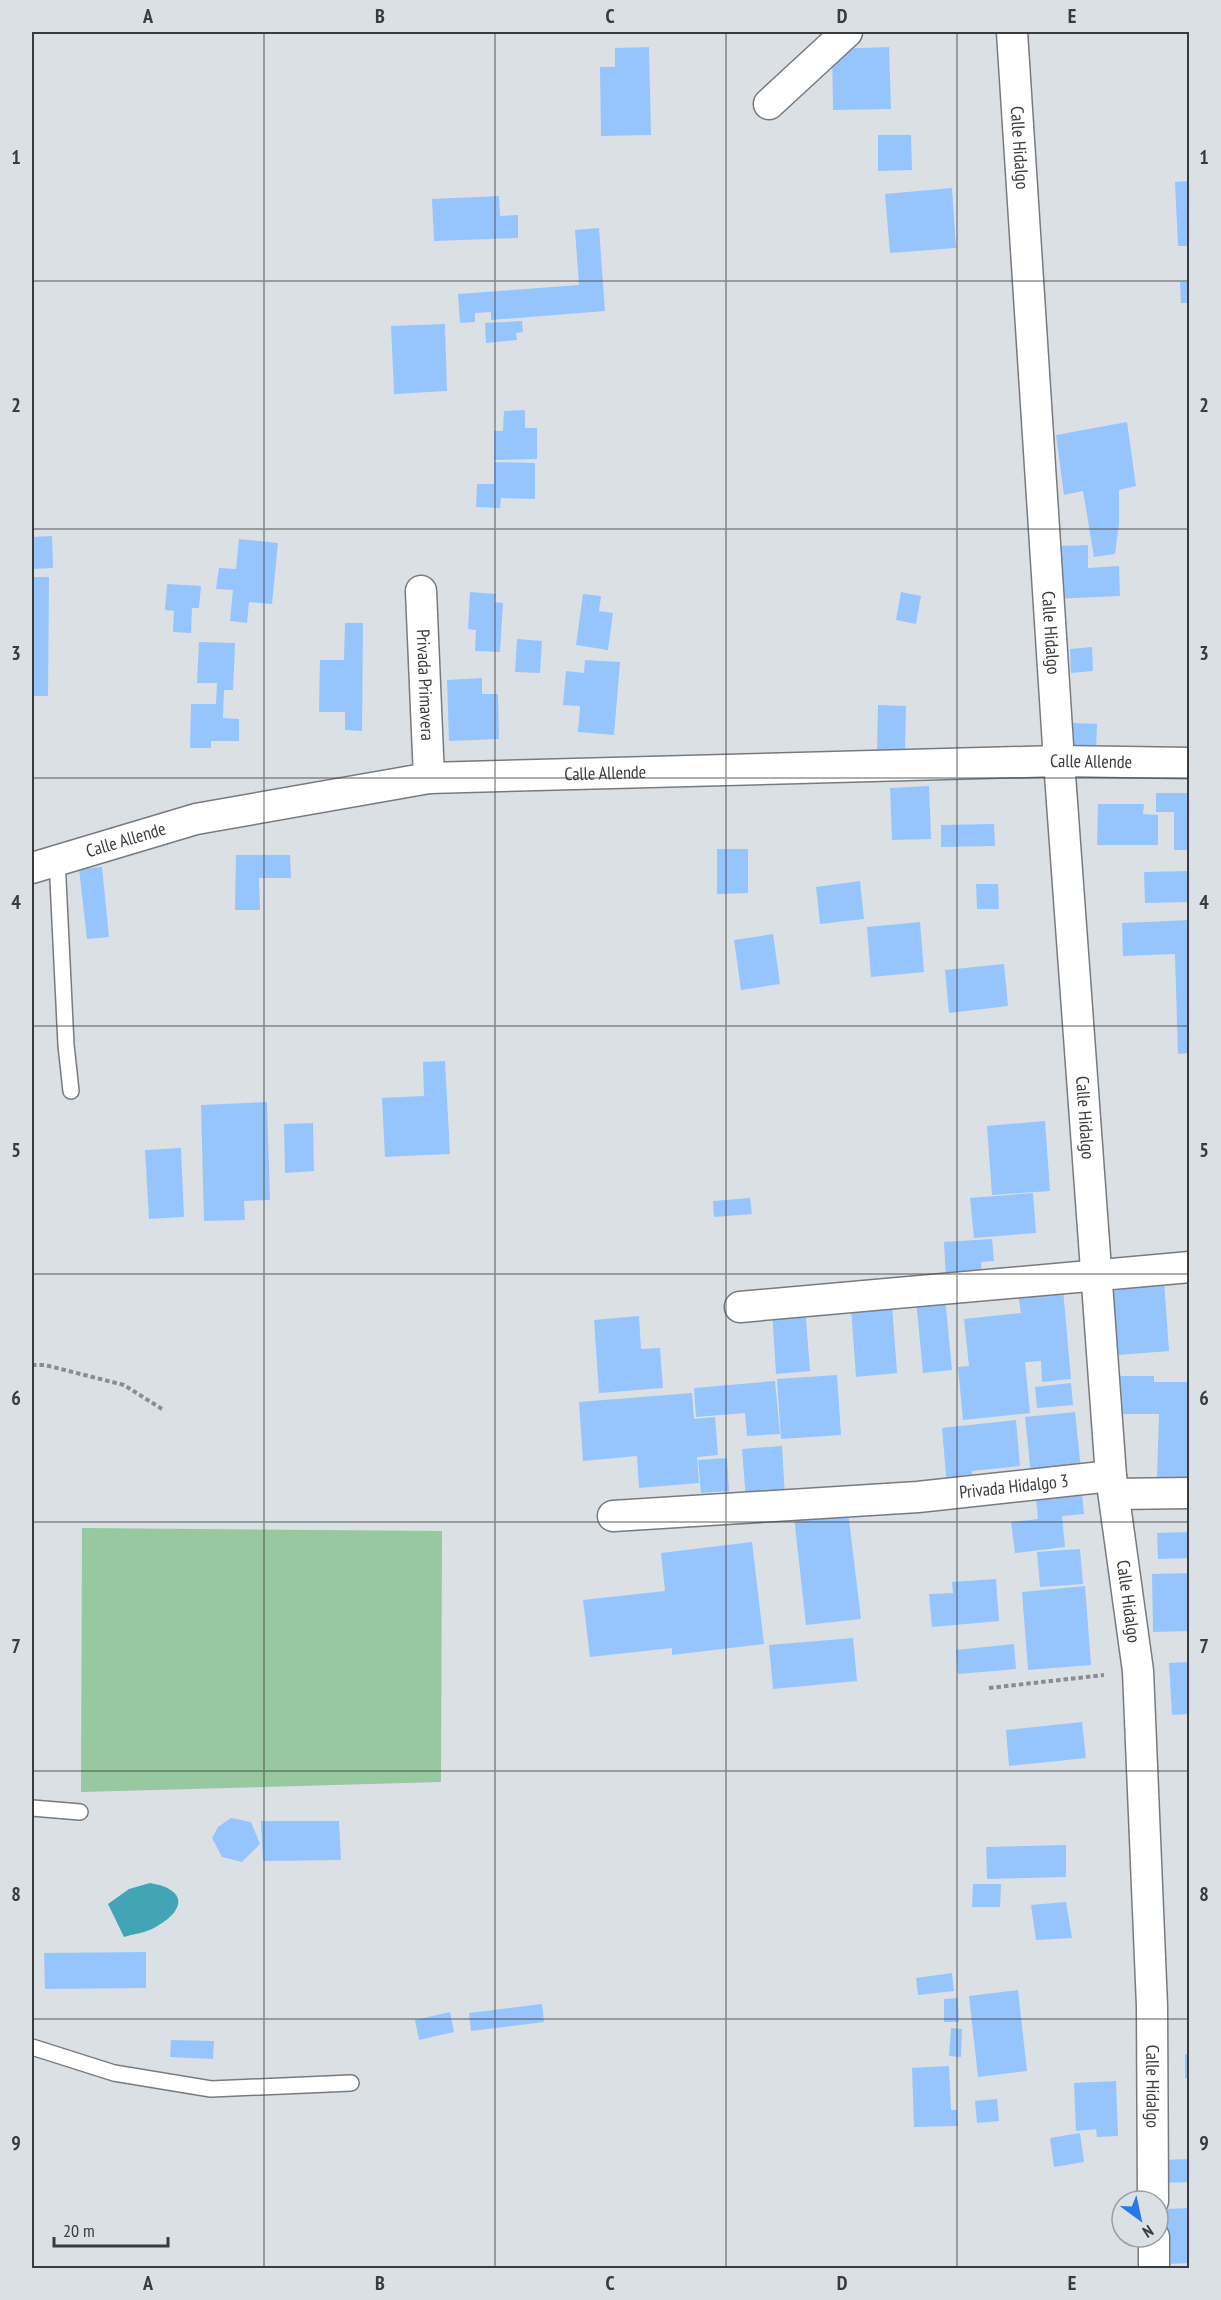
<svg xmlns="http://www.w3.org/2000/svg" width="1221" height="2300" font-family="'PT Sans Narrow',sans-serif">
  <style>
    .green { fill: #97c89f }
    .water { fill: #41a5b5 }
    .building { fill: #96c5fd }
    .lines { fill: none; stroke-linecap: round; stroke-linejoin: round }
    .service-casing { stroke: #777b80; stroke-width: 18 }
    .minor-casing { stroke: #777b80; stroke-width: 33 }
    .path { stroke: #898c90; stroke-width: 4; stroke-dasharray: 4.5 3; stroke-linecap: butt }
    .service { stroke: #fff; stroke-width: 15 }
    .minor { stroke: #fff; stroke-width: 30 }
    .grid { fill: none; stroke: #393b3d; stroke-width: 1.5; stroke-opacity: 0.55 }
    .labels { text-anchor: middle; stroke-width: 6; stroke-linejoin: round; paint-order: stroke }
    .street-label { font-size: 18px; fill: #393b3d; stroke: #dbe0e5 }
    .neatline { fill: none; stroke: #393b3d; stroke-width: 2 }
    .grid-label { font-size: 20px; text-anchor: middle; font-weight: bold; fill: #393b3d }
  </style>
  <rect width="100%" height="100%" fill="#dbe0e5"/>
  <polygon class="green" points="82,1528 442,1531 441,1782 81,1792"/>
  <path class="water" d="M 150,1883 C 191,1890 184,1913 152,1929 C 144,1933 133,1934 124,1937 L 108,1904 L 129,1889 Z"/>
  <g class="building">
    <polygon points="649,47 651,135 601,136 600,67 615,67 615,48"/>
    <polygon points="889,47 891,109 833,110 832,49"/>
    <polygon points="878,135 911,135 912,170 878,171"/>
    <polygon points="1190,181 1190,246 1178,246 1175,182"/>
    <polygon points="952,188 956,248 890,253 885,194"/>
    <polygon points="499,196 500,216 518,215 518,238 434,241 432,199"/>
    <polygon points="599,228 605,311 491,320 491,312 475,313 475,322 460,323 458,294 579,285 575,230"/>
    <polygon points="1180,282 1190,282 1190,303 1181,303"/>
    <polygon points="522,321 523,332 516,333 517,340 486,343 485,323"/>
    <polygon points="445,324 447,391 394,394 391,326"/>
    <polygon points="525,410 525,428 537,428 537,459 494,460 494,431 503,431 504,411"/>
    <polygon points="1127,422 1136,486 1119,490 1119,523 1115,554 1094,557 1083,491 1064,495 1056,435"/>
    <polygon points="494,462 535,463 535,499 501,498 500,508 476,507 477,484 494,484"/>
    <polygon points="52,536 53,568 32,569 32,537"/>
    <polygon points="239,539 278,543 272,604 249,602 247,623 230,621 233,590 216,589 219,568 236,569"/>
    <polygon points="1088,545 1088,568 1119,566 1120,596 1052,599 1057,546"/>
    <polygon points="32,577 49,577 48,696 32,696"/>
    <polygon points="167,584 201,586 199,608 192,608 191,633 173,632 174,611 165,610"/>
    <polygon points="470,592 496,594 495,602 503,603 500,652 475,651 476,630 468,629"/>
    <polygon points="901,592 921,596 916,624 896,620"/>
    <polygon points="583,594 601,596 599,611 613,613 608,650 576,645"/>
    <polygon points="345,623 363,623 362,731 345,730 345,712 319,712 320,660 344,660"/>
    <polygon points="517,639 542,641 540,673 515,672"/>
    <polygon points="199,642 235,643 233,690 224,690 223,718 239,719 239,741 211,741 211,748 190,748 191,704 216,704 217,683 197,683"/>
    <polygon points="1092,647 1093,671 1071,673 1070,649"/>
    <polygon points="585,660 620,662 614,735 578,732 580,706 563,705 566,671 584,673"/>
    <polygon points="482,678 482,694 498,694 499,739 449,741 447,680"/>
    <polygon points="878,705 906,706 905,752 877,751"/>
    <polygon points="1073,723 1097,724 1096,752 1071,751"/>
    <polygon points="929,786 931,839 892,840 890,788"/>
    <polygon points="1156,793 1190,793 1190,850 1174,850 1174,812 1156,812"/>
    <polygon points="1098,804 1144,804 1143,814 1158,815 1158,845 1097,845"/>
    <polygon points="994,824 995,846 941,847 941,825"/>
    <polygon points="717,849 748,849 748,893 717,894"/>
    <polygon points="236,855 290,855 291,878 259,878 260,910 235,910"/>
    <polygon points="102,867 109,937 87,939 79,869"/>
    <polygon points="1190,871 1190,902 1145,903 1144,872"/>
    <polygon points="860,881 864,919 820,924 816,887"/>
    <polygon points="976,884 998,884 999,909 977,909"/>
    <polygon points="1190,920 1190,1053 1178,1054 1175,954 1123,956 1122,923"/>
    <polygon points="920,922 924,972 871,977 867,927"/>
    <polygon points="773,934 780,984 741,990 734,940"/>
    <polygon points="1004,964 1008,1006 949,1013 945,970"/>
    <polygon points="445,1061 450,1154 385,1157 382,1098 424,1096 423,1062"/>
    <polygon points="267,1102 270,1200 244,1201 245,1220 204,1221 201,1105"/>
    <polygon points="1045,1121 1050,1191 992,1195 987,1126"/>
    <polygon points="313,1123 314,1171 285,1173 284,1124"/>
    <polygon points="181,1148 184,1217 149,1219 145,1150"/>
    <polygon points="1033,1193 1036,1233 974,1238 970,1198"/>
    <polygon points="750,1198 752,1214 714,1217 713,1201"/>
    <polygon points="992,1239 994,1261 981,1262 982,1275 946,1278 944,1242"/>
    <polygon points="1164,1280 1169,1351 1106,1356 1101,1284"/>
    <polygon points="1063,1289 1071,1379 1042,1382 1041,1361 1025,1362 1030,1413 963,1420 958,1367 969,1366 964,1319 1021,1313 1018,1294"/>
    <polygon points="945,1297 952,1370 923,1373 916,1300"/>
    <polygon points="892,1304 897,1373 856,1377 851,1307"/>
    <polygon points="805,1307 810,1371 776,1374 772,1310"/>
    <polygon points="639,1316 641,1349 660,1348 663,1388 599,1393 594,1320"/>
    <polygon points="837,1375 841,1435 781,1439 777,1379"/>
    <polygon points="1117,1376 1154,1376 1154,1382 1190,1382 1190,1478 1157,1478 1159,1414 1116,1414"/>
    <polygon points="775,1381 780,1434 747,1436 745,1413 696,1417 694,1388"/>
    <polygon points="1071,1383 1073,1405 1037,1408 1035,1387"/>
    <polygon points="692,1393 694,1419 715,1417 718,1455 697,1457 699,1483 639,1488 637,1456 583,1461 579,1402"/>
    <polygon points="1075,1412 1081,1470 1031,1475 1025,1417"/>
    <polygon points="1016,1420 1020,1466 972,1471 973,1484 947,1487 942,1428"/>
    <polygon points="782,1446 785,1497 746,1500 742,1449"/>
    <polygon points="727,1458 729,1491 701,1493 698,1460"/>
    <polygon points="1081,1484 1084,1514 1062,1516 1065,1547 1015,1553 1011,1522 1038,1519 1035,1489"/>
    <polygon points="848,1511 861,1619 806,1625 794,1517"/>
    <polygon points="1190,1532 1190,1558 1158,1559 1157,1533"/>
    <polygon points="752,1542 764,1644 672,1655 672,1648 590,1657 583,1600 665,1591 661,1553"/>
    <polygon points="1080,1549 1083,1584 1040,1587 1037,1552"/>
    <polygon points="1190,1573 1190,1631 1153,1632 1152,1574"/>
    <polygon points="996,1579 999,1621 932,1627 929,1594 953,1593 952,1582"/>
    <polygon points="1085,1586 1091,1665 1028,1670 1022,1592"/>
    <polygon points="853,1638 857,1681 773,1689 769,1645"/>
    <polygon points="1014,1644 1016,1669 958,1674 956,1650"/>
    <polygon points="1190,1662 1190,1714 1172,1715 1169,1663"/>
    <polygon points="1082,1722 1086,1758 1009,1766 1006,1730"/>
    <polygon points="231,1818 251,1822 260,1844 242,1862 222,1857 212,1838 218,1827"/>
    <polygon points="261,1821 339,1821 341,1860 263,1861"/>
    <polygon points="1066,1845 1066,1877 987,1879 986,1847"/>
    <polygon points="973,1884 1001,1884 1000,1907 972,1907"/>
    <polygon points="1066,1902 1072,1938 1036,1940 1031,1905"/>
    <polygon points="146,1952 146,1988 45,1989 44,1953"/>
    <polygon points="952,1973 954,1991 918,1995 916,1978"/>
    <polygon points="1018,1990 1027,2071 978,2077 969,1996"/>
    <polygon points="958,1998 959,2022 944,2022 944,1999"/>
    <polygon points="542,2004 544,2022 471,2031 469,2013"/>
    <polygon points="450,2012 454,2032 419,2040 415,2020"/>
    <polygon points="951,2028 962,2029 961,2057 949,2056"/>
    <polygon points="171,2040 214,2041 213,2059 170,2057"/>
    <rect x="1185" y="2054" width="5" height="24"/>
    <polygon points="949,2066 951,2110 957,2110 958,2126 914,2127 912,2068"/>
    <polygon points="1116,2081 1118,2136 1097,2137 1096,2129 1076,2131 1074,2083"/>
    <polygon points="997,2099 999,2121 977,2123 975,2101"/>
    <polygon points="1080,2133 1084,2162 1054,2167 1050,2138"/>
    <polygon points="1190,2159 1190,2182 1162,2183 1161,2160"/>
    <polygon points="1190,2208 1190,2263 1167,2264 1165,2209"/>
  </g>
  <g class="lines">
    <g class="service-casing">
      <g id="service">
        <polyline points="57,859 66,1045 71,1091"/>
        <polyline points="32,1808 80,1812"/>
        <polyline points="32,2047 114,2073 211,2089 351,2083"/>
      </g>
    </g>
    <g class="minor-casing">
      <g id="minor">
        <path id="s1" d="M 1012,32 L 1059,761 L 1111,1476 L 1138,1671 L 1152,2006 L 1153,2201"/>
        <polyline points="769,104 847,32"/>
        <path id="s2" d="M 421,591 L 429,778"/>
        <path id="s3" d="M 32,868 L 196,819 L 429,778 L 1059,761 L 1190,763"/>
        <polyline points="740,1307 1190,1267"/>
        <polyline points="1114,1494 1190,1493"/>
        <path id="s4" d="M 613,1516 L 918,1497 L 1111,1476"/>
        <polyline points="1154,2237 1154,2268"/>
      </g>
    </g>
    <g class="path">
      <polyline points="32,1365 45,1365 124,1385 162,1409"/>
      <polyline points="989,1688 1104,1675"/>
    </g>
    <use href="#service" class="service"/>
    <use href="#minor" class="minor"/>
  </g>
  <path class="grid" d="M 264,32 L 264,2268M 495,32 L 495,2268M 726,32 L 726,2268M 957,32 L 957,2268M 32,281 L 1190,281M 32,529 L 1190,529M 32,778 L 1190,778M 32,1026 L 1190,1026M 32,1274 L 1190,1274M 32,1522 L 1190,1522M 32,1771 L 1190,1771M 32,2019 L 1190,2019"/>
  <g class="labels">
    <g class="street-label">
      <text dy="6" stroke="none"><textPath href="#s1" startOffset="116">Calle Hidalgo</textPath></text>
      <text dy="6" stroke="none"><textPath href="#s1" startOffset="602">Calle Hidalgo</textPath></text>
      <text dy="6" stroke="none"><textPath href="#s2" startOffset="94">Privada Primavera</textPath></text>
      <text dy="6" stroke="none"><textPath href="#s3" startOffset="1070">Calle Allende</textPath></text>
      <text dy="6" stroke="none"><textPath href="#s3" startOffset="584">Calle Allende</textPath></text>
      <text dy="6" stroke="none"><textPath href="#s3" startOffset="98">Calle Allende</textPath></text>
      <text dy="6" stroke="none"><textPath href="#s1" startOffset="1088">Calle Hidalgo</textPath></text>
      <text dy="6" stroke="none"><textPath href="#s4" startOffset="402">Privada Hidalgo 3</textPath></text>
      <text dy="6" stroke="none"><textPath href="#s1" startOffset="1574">Calle Hidalgo</textPath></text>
      <text dy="6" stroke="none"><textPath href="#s1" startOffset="2060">Calle Hidalgo</textPath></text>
    </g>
  </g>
  <rect width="1221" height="2300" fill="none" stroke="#dbe0e5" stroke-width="66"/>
  <g transform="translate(1140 2219) rotate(147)"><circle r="28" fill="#dbe0e5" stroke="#9a9ea2" stroke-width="1.5"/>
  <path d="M0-4.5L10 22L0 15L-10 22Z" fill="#277ae4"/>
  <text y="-9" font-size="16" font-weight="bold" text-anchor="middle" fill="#393b3d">N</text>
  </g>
  <path d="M54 2237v9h114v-9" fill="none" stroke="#393b3d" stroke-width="3"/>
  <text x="63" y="2237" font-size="18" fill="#393b3d" stroke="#dbe0e5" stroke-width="4.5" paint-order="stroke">20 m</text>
  <rect x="33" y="33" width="1155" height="2234" class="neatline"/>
  <g class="grid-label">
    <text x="148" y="23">A</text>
    <text x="380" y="23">B</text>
    <text x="610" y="23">C</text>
    <text x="842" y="23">D</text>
    <text x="1072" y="23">E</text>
    <text x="16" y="164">1</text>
    <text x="1204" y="164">1</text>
    <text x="16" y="412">2</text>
    <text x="1204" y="412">2</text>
    <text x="16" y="660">3</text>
    <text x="1204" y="660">3</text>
    <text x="16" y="909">4</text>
    <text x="1204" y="909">4</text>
    <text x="16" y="1157">5</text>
    <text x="1204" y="1157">5</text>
    <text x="16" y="1405">6</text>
    <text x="1204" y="1405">6</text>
    <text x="16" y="1653">7</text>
    <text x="1204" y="1653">7</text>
    <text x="16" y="1901">8</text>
    <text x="1204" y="1901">8</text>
    <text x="16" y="2150">9</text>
    <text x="1204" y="2150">9</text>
    <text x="148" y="2290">A</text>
    <text x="380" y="2290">B</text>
    <text x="610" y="2290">C</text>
    <text x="842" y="2290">D</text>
    <text x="1072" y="2290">E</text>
  </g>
</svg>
